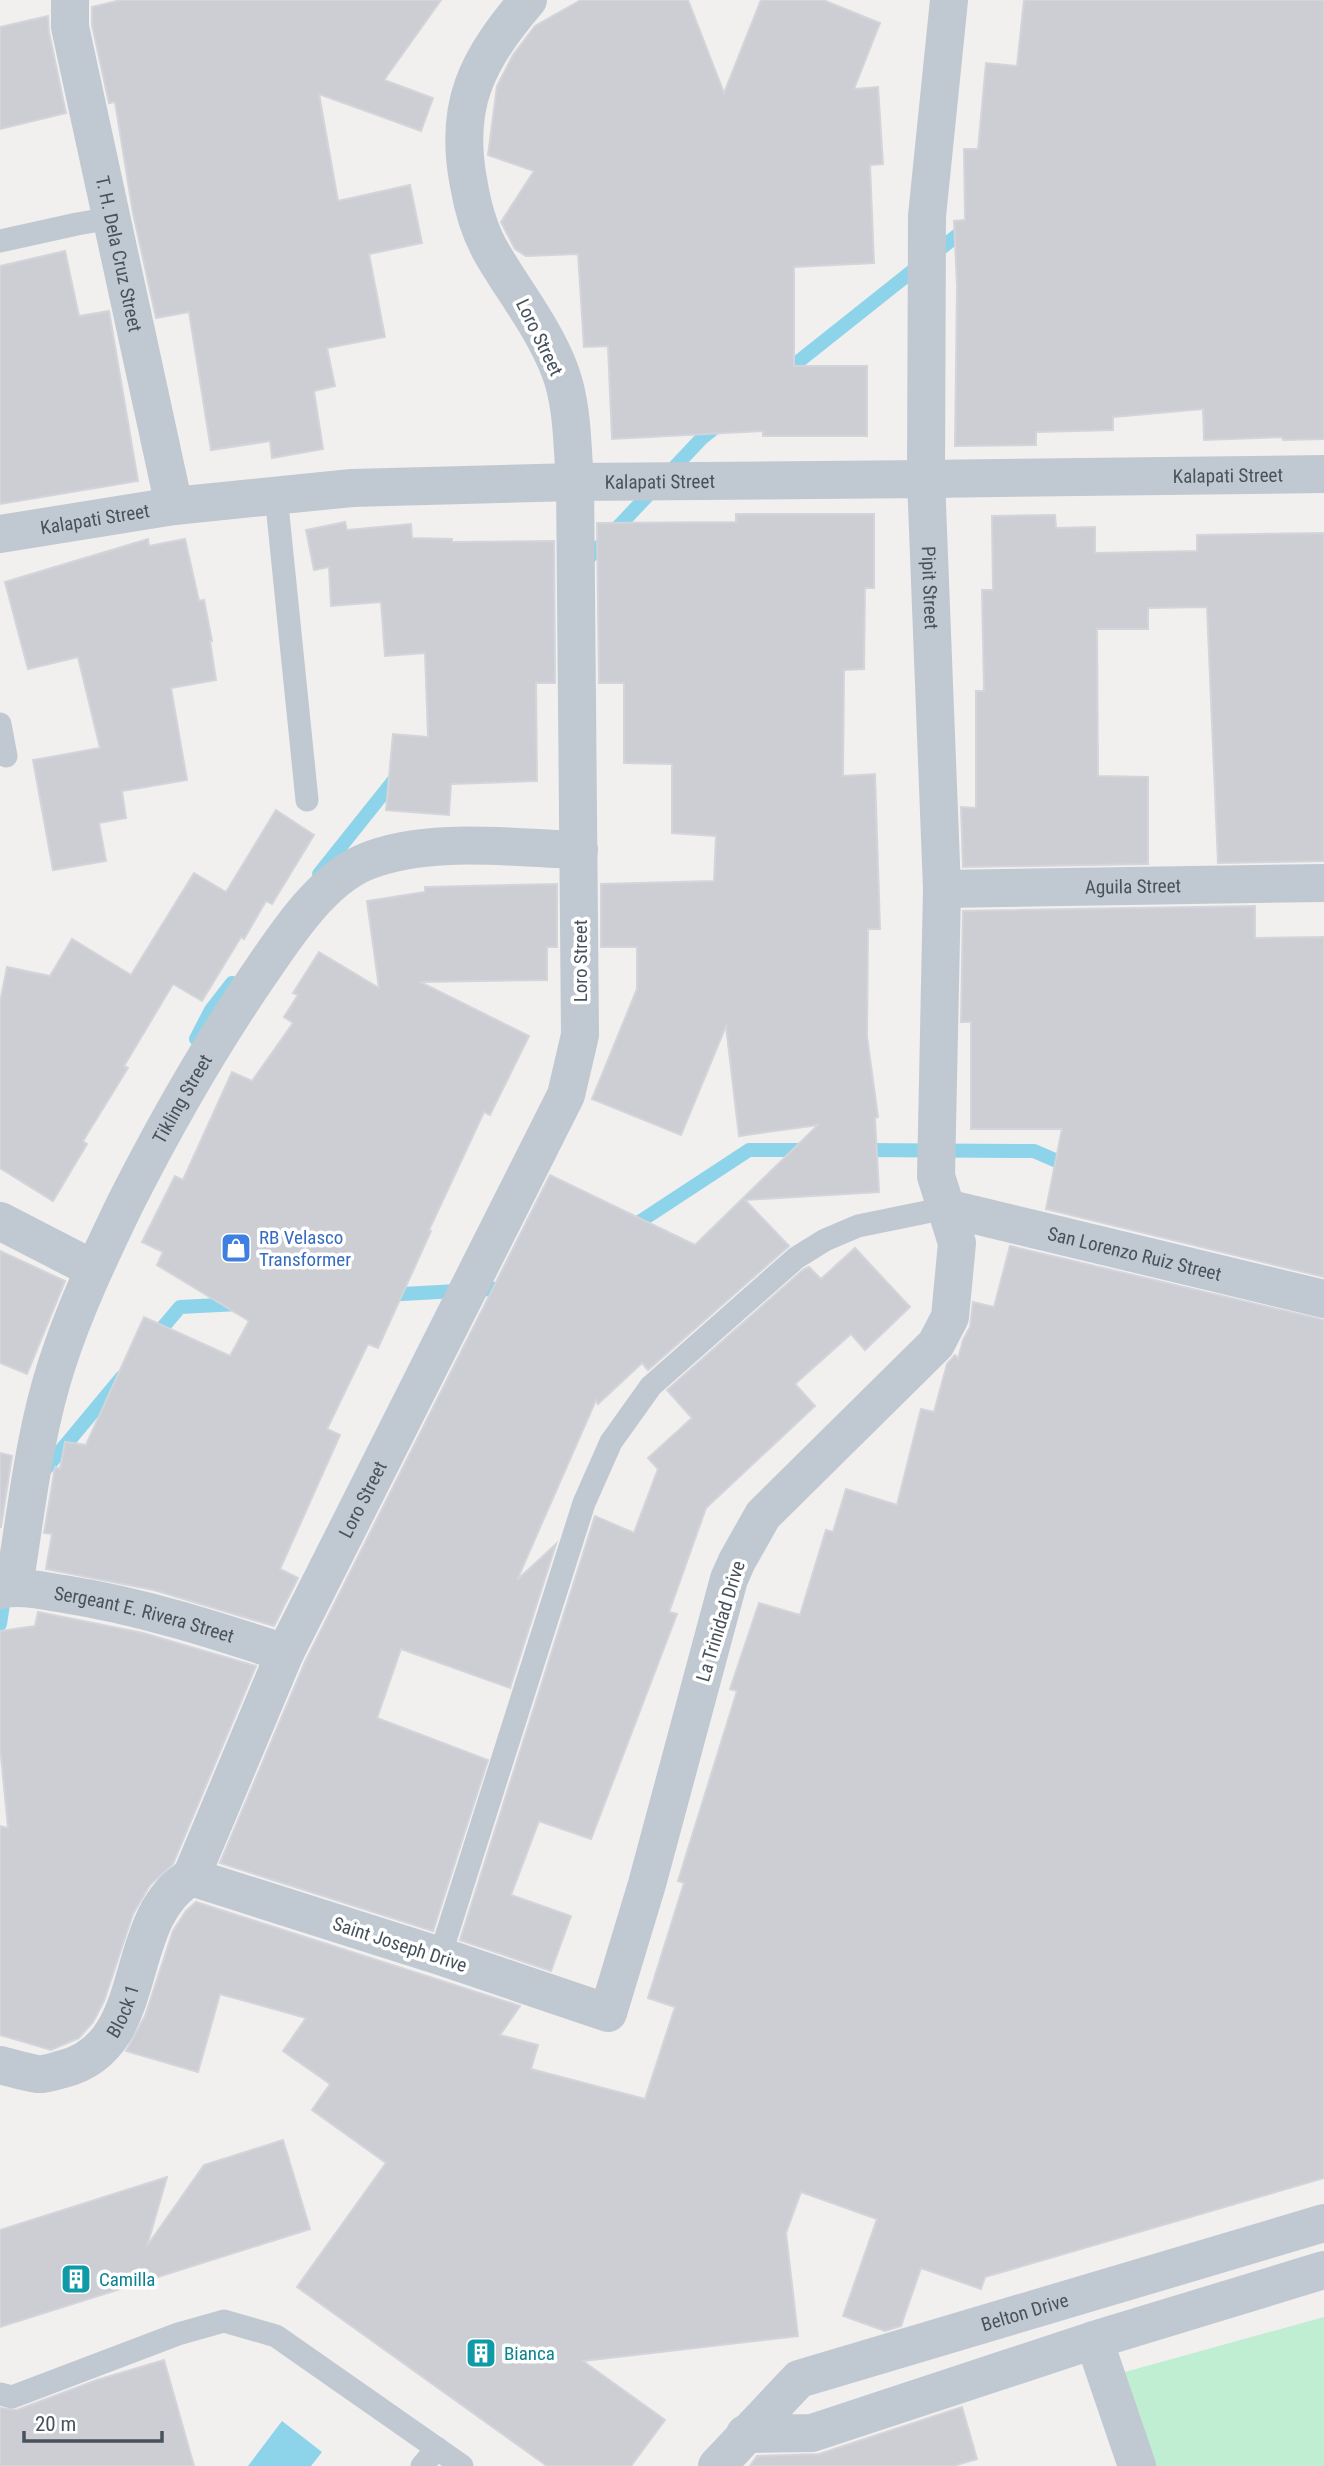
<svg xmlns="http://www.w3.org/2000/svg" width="1324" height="2466" font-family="'Roboto Condensed',sans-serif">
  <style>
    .green { fill: #bfeed2 }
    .water { fill: #8dd4ea }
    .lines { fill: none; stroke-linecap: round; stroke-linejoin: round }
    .stream { stroke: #8dd4ea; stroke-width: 14 }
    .building { fill: #ccced4; stroke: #d3d5db; stroke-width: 2 }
    .service { stroke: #c0c9d1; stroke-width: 23 }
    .minor { stroke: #c0c9d1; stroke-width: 38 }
    .tertiary { stroke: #c0c9d1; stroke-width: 38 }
    .labels { text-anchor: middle; stroke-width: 7; stroke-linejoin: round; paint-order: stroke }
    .street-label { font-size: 19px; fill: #48525c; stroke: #fff }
    .shop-label { font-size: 19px; fill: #366cbe; stroke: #fff; text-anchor: start }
    .culture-label { font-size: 19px; fill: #0d838f; stroke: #fff; text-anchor: start }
  </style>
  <rect width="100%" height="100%" fill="#f2efef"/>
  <polygon class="green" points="1324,2317 1324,2466 1155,2466 1125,2372"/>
  <polygon class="water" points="282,2421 322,2452 311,2466 248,2466"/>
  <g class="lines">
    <g class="stream">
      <polyline points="779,377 969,226"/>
      <polyline points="582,565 702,438 722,422"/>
      <polyline points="319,874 398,775"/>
      <polyline points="196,1039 211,1010 232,983"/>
      <polyline points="859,1150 1034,1151 1073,1168"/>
      <polyline points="627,1230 749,1150 811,1150"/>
      <polyline points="385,1295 512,1288"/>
      <polyline points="153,1339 180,1307 239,1304"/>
      <polyline points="43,1472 122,1377"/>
      <polyline points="0,1624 5,1591"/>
    </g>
  </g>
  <g class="building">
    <polygon points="121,0 441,0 384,80 433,98 421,131 319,94 338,201 410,185 422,243 369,254 385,337 327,348 335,386 314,391 323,449 272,458 270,441 211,450 189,312 156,318 133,213 115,102 109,103 92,25 92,7"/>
    <polygon points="581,0 688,0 724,93 761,0 823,0 880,23 854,89 878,87 883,164 870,165 874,263 794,267 794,366 867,366 867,436 763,436 763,431 612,439 608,346 584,347 578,254 526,256 515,249 501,222 534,171 488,155 497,86 513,55 535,26"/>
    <polygon points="1024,0 1324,0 1324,439 1283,440 1282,437 1204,440 1203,409 1113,417 1113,430 1036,432 1036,445 955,446 957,285 954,221 965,220 964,149 978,149 986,63 1017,66"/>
    <polygon points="48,16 49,32 66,113 0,129 0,27"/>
    <polygon points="65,251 79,316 109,311 138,481 0,504 0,266"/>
    <polygon points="736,514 874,514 874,588 865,588 864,669 844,670 843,776 875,774 880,929 868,929 867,1036 878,1117 875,1118 879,1192 745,1200 789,1246 648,1370 642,1363 598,1404 596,1400 517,1580 556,1544 510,1688 401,1649 377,1718 488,1760 433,1931 220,1863 305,1662 550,1175 695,1245 818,1125 739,1136 726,1026 681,1135 592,1099 637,989 637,947 601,947 601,884 714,881 716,836 672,833 672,764 624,763 624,683 599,683 597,523 736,522"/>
    <polygon points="1055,515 1056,528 1095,527 1095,553 1197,551 1197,535 1324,533 1324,861 1218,863 1207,607 1148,608 1148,629 1097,629 1098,776 1148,777 1148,864 963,867 961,807 976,808 976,691 984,691 982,590 993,590 992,516"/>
    <polygon points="345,522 347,530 411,524 412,538 452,539 452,542 554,541 555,683 536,683 537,781 451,784 449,815 386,810 393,734 428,737 425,653 385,656 381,602 331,606 329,567 314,570 306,530"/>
    <polygon points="148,539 149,546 185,539 199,601 204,600 212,641 210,641 216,680 171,688 187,780 122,791 126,818 99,823 106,861 53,870 33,760 100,748 78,657 28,669 5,582"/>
    <polygon points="276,810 314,835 272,904 266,901 244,939 241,937 202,1001 173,984 124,1066 128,1068 83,1141 87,1144 53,1201 0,1168 0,1002 7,967 50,976 72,939 131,975 194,873 226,892"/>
    <polygon points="557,884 557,947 547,947 547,980 420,982 529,1036 490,1115 484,1112 429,1230 431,1231 378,1348 368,1344 327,1429 340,1435 280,1569 298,1578 274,1626 154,1590 46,1569 52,1534 44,1533 55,1467 60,1469 65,1442 86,1445 144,1317 230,1356 249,1321 157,1265 163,1252 142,1242 175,1176 183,1180 232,1072 252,1081 293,1023 284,1017 298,995 293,993 319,952 379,988 367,901 425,892 425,887"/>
    <polygon points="1255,906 1255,938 1324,937 1324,1277 1046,1209 1062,1129 971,1129 971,1022 961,1022 963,911"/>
    <polygon points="1010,1246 1324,1320 1324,2178 985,2277 981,2289 921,2268 901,2326 885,2331 843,2316 877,2219 801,2192 786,2233 798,2336 583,2361 665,2420 631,2466 547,2466 297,2287 386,2163 312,2110 330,2084 283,2051 306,2018 220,1994 198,2072 126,2051 145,2016 173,1931 186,1911 196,1902 520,2006 500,2035 538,2045 531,2069 645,2099 675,2007 648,1998 684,1883 678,1881 737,1691 730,1689 759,1603 800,1615 826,1530 833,1532 846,1489 897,1505 921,1409 934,1412 947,1364 955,1355 958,1359 963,1340 970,1327 973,1302 994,1307"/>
    <polygon points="855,1248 910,1307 865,1350 851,1334 795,1384 815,1406 706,1508 669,1612 677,1614 591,1839 539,1821 511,1895 571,1916 551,1971 460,1940 595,1516 634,1533 658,1469 648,1458 692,1418 667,1390 804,1269 809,1267 821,1279"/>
    <polygon points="0,1251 65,1281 27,1374 0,1363"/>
    <polygon points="0,1453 12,1456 1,1527 0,1527"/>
    <polygon points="38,1612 143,1633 256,1666 173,1864 150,1885 133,1914 104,2001 93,2022 79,2038 51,2050 0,2035 0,1826 8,1828 0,1746 0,1631 35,1626"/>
    <polygon points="283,2140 310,2229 0,2327 0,2230 167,2177 147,2246 204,2165"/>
    <polygon points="164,2360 194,2466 0,2466 0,2408 17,2410 97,2380"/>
    <polygon points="962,2407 977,2459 953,2466 750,2466 757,2456 819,2454"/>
  </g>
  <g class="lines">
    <g class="service">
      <polyline points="0,241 77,224 111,218"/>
      <polyline points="276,495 307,800"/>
      <polyline points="0,724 6,756"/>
      <polyline points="440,1956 584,1503 611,1442 651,1386 796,1258 825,1240 858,1226 946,1208"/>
      <polyline points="0,2394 12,2397 178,2334 224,2321 276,2336 462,2466"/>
      <polyline points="422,2466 437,2448"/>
    </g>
    <g class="minor">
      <path id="s1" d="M 70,0 L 70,27 L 174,506"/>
      <path id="s2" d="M 0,534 L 174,506 L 352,488 L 575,482 L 926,479 L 942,889 L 936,1176 L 957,1243 L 950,1317 L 936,1344 L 763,1515 L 737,1561 L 729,1579 L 647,1884 L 608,2013 L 440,1956 L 191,1877"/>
      <path id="s3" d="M 942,889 L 1324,883"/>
      <path id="s4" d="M 946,1208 L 1324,1299"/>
      <polyline points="0,1221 93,1269"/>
      <path id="s5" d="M 14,1586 C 26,1513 34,1434 57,1364 C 75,1308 100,1256 125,1204 C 165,1125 208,1049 258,976 C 284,938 321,880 365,862 C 427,836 513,848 579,850"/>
      <path id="s6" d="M 0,1590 C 21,1585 43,1591 64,1594 C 140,1606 212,1629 285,1653"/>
      <path id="s7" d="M 191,1877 L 285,1653 L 566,1095 L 580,1035 L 575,482 C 572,446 573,406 560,371 C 544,329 516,294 493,255 C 481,235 473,209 469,185 C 453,105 477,60 528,0"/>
      <path id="s8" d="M 0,2065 C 12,2068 24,2072 37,2074 C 45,2075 55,2071 63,2069 C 154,2046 119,1919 191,1877"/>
      <polyline points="1094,2340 1137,2466"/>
      <polyline points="745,2434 812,2433 1094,2340 1324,2270"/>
      <path id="s9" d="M 717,2466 L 799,2379 L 1324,2223"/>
    </g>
    <path class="tertiary" id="s10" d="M 949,0 L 927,216 L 926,479 L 1324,474"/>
  </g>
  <defs>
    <g id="shop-square" transform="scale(1.575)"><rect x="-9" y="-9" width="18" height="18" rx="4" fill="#3f7fe0" stroke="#fff"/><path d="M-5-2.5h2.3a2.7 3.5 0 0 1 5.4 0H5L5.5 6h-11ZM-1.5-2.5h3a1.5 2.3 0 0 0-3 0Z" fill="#fff"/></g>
    <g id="building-square" transform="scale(1.575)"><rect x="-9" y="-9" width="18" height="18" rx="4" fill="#0f9aa8" stroke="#fff"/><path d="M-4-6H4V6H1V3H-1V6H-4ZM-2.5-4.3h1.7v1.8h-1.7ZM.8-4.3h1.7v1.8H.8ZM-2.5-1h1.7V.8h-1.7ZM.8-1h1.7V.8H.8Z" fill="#fff"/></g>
  </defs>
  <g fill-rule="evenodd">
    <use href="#shop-square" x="236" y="1248"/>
    <use href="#building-square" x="76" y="2279"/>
    <use href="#building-square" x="481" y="2353"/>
  </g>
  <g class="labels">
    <g class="street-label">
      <text dy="7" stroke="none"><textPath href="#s1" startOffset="259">T. H. Dela Cruz Street</textPath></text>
      <text transform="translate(540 337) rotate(64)" y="7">Loro Street</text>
      <text dy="7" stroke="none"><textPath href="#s10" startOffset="782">Kalapati Street</textPath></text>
      <text dy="7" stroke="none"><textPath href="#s2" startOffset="663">Kalapati Street</textPath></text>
      <text dy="7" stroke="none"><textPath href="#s2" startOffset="96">Kalapati Street</textPath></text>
      <text dy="7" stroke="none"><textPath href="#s2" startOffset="1038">Pipit Street</textPath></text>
      <text dy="7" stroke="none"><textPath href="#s3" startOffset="191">Aguila Street</textPath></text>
      <text transform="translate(580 961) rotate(-90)" y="7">Loro Street</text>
      <text dy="7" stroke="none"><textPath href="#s5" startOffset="520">Tikling Street</textPath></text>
      <text dy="7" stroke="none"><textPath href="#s4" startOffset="194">San Lorenzo Ruiz Street</textPath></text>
      <text dy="7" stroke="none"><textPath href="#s7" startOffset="415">Loro Street</textPath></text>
      <text dy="7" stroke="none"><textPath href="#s6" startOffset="147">Sergeant E. Rivera Street</textPath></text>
      <text transform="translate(720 1621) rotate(-73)" y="7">La Trinidad Drive</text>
      <text transform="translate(400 1944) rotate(18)" y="7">Saint Joseph Drive</text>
      <text dy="7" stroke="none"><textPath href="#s8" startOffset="152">Block 1</textPath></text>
      <text dy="7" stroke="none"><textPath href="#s9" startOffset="355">Belton Drive</textPath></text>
    </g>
    <g class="shop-label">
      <text x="259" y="1244">RB Velasco<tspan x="259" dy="22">Transformer</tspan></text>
    </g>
    <g class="culture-label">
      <text x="99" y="2286">Camilla</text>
      <text x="504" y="2360">Bianca</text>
    </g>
  </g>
  <path d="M24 2431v10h138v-10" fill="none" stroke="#48525c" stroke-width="3.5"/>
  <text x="35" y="2431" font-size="21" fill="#48525c" stroke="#ffffff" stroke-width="5" paint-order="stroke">20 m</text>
</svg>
